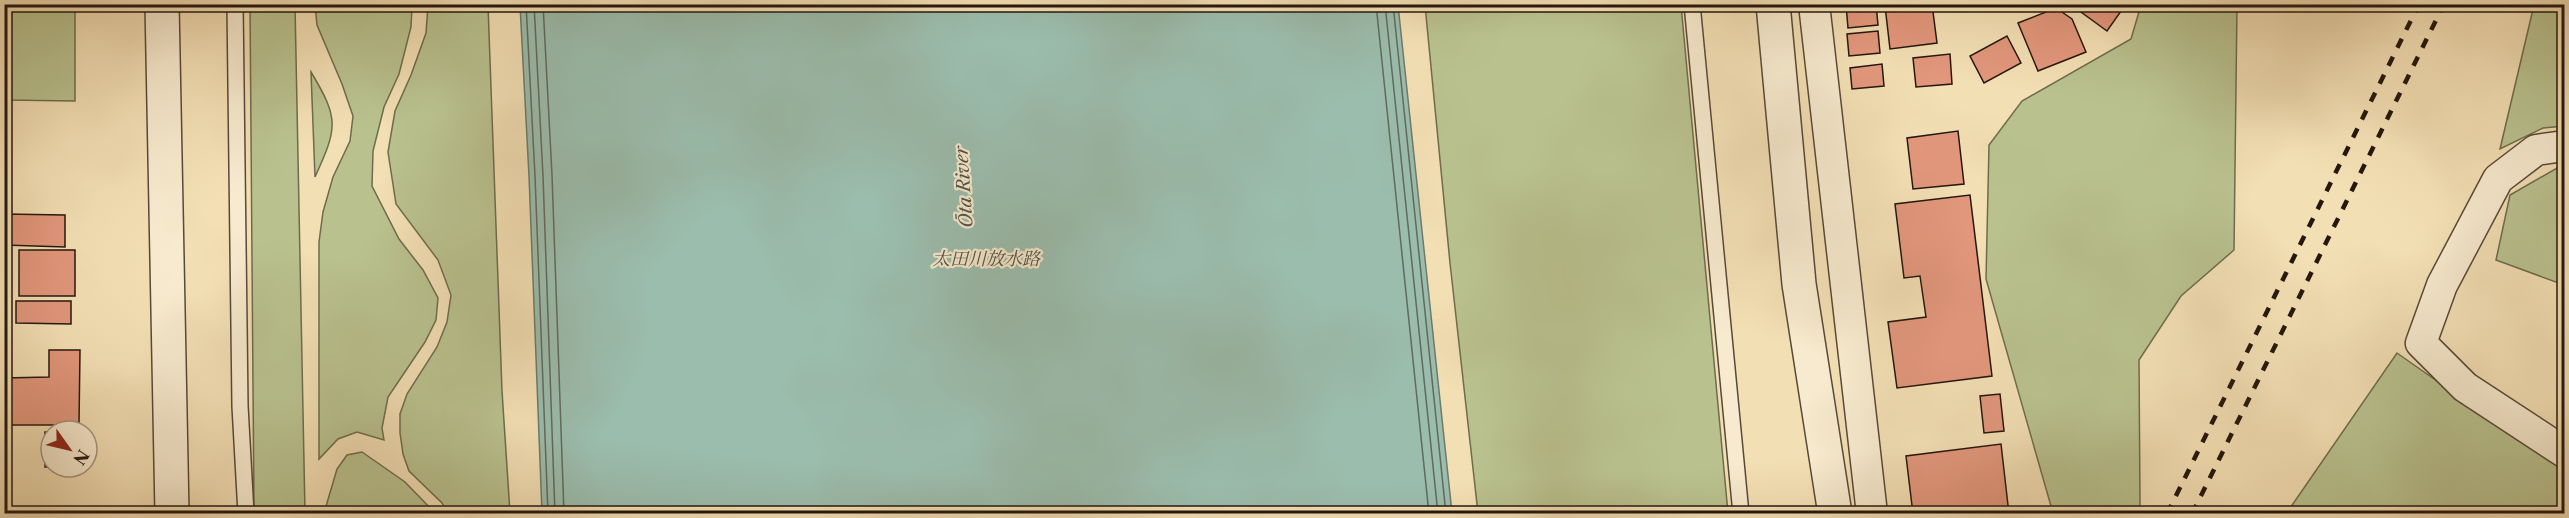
<svg xmlns="http://www.w3.org/2000/svg" width="2569" height="518" font-family="'Libre Caslon Text','Noto Serif JP',serif">
  <style>
    .green { fill: #b9c28f; stroke: #6e6c4e; stroke-width: 1.5 }
    .water { fill: #9bbdad; stroke: #6b7b6d; stroke-width: 1.5 }
    .lines { fill: none; stroke-linecap: round; stroke-linejoin: round }
    .shore { stroke: #606a5e; stroke-width: 1.5 }
    .building { fill: #e2977c; stroke: #24170e; stroke-width: 1.5 }
    .service-casing { stroke: #584938; stroke-width: 18 }
    .minor-casing { stroke: #584938; stroke-width: 33 }
    .tertiary-casing { stroke: #584938; stroke-width: 36 }
    .service { stroke: #f7eace; stroke-width: 15 }
    .minor { stroke: #f7eace; stroke-width: 30 }
    .tertiary { stroke: #f7eace; stroke-width: 33 }
    .rail { stroke: #24170e; stroke-width: 4.5; stroke-dasharray: 10 10; stroke-linecap: butt }
    .labels { text-anchor: middle; stroke-width: 4.5; stroke-linejoin: round; paint-order: stroke }
    .water-label { font-size: 18px; font-style: italic; fill: #4e5146; stroke: #f7eace }
  </style>
  <rect width="100%" height="100%" fill="#f3dfb4"/>
  <filter id="stains"><feTurbulence type="fractalNoise" baseFrequency=".00333" numOctaves="4"/><feColorMatrix values="0 0 0 0 .2 0 0 0 0 .09 0 0 0 0 .02 0 0 0 .5 -.17"/></filter>
  <radialGradient id="worn" r=".72"><stop offset=".6" stop-color="#630" stop-opacity="0"/><stop offset="1" stop-color="#630" stop-opacity=".3"/></radialGradient>
  <g class="green">
    <polygon points="5,4 75,5 75,101 5,100"/>
    <polygon points="250,5 295,5 305,513 254,513"/>
    <polygon points="315,5 412,5 411,27 399,74 384,107 373,151 372,186 399,239 423,270 438,298 436,320 425,342 388,397 382,428 384,440 357,432 338,439 319,459 319,242 323,212 333,177 350,141 353,116 342,84 317,25"/>
    <polygon points="428,5 488,5 502,391 510,513 447,513 442,503 409,471 403,454 400,433 400,414 407,394 437,347 447,322 451,295 438,260 396,204 388,152 395,111 411,75 426,33"/>
    <polygon points="1425,5 1681,5 1728,513 1478,513 1450,263"/>
    <polygon points="2141,5 2237,5 2234,250 2181,296 2139,360 2140,504 2137,513 2053,513 1986,279 1989,145 2022,101 2131,39"/>
    <polygon points="2534,5 2564,5 2564,126 2543,128 2500,149"/>
    <path d="M 311,72 C 340,120 337,128 315,177 Z"/>
    <polygon points="2564,164 2564,285 2496,260 2510,195"/>
    <polygon points="2397,353 2564,470 2564,513 2286,514"/>
    <polygon points="362,452 405,482 435,513 324,513 337,469 347,455"/>
  </g>
  <polygon class="water" points="520,5 1398,5 1452,513 542,513 529,176"/>
  <g class="lines">
    <g class="shore">
      <polyline points="526,4 535,176 548,514"/>
      <polyline points="534,4 543,176 555,514"/>
      <polyline points="543,4 552,175 564,514"/>
      <polyline points="1376,4 1429,514"/>
      <polyline points="1385,4 1438,514"/>
      <polyline points="1393,4 1446,514"/>
    </g>
  </g>
  <g class="building">
    <polygon points="1876,4 1878,25 1848,28 1846,5"/>
    <polygon points="1900,4 1932,4 1937,43 1890,49 1885,6"/>
    <polygon points="2070,4 2126,4 2107,31"/>
    <polygon points="2056,8 2072,19 2086,52 2038,71 2018,23"/>
    <polygon points="1878,31 1880,53 1849,56 1847,34"/>
    <polygon points="2007,36 2021,63 1984,83 1970,56"/>
    <polygon points="1950,54 1952,84 1916,87 1913,58"/>
    <polygon points="1882,64 1884,86 1852,89 1850,68"/>
    <polygon points="1958,131 1964,184 1913,189 1907,138"/>
    <polygon points="1970,195 1992,376 1897,388 1888,322 1926,317 1920,276 1904,278 1895,204"/>
    <polygon points="4,214 65,215 65,247 4,245"/>
    <rect x="19" y="250" width="56" height="46"/>
    <polygon points="16,301 71,301 71,324 16,323"/>
    <polygon points="49,350 80,350 79,425 4,425 4,378 49,377"/>
    <polygon points="2000,394 2004,431 1984,433 1980,396"/>
    <rect x="45" y="432" width="6" height="35"/>
    <polygon points="2001,444 2009,514 1913,514 1906,456"/>
  </g>
  <g class="lines">
    <g class="service-casing">
      <g id="service">
        <polyline points="235,4 240,406 246,514"/>
        <polyline points="1692,4 1741,514"/>
      </g>
    </g>
    <g class="minor-casing">
      <g id="minor">
        <polyline points="1814,4 1872,514"/>
        <polyline points="2564,146 2536,150 2498,179 2442,285 2421,343 2465,387 2564,452"/>
      </g>
    </g>
    <g class="tertiary-casing">
      <g id="tertiary">
        <polyline points="162,4 172,514"/>
        <polyline points="1773,4 1799,284 1835,514"/>
      </g>
    </g>
    <use href="#service" class="service"/>
    <use href="#minor" class="minor"/>
    <use href="#tertiary" class="tertiary"/>
    <g class="rail">
      <polyline points="2167,514 2419,4"/>
      <polyline points="2192,514 2444,4"/>
    </g>
  </g>
  <g class="labels">
    <g class="water-label">
      <text transform="translate(964 187) rotate(-94)" y="6">Ōta River</text>
      <text x="986" y="265">太田川放水路</text>
    </g>
  </g>
  <rect width="2569" height="518" fill="none" stroke="#f3dfb4" stroke-width="24"/>
  <rect x="6" y="6" width="2557" height="506" fill="none" stroke="#24170e" stroke-width="3"/>
  <rect x="12" y="12" width="2545" height="494" fill="none" stroke="#24170e" stroke-width="1.5"/>
  <g transform="translate(69 449) rotate(124)"><circle r="28" fill="#f7eace" stroke="#a39681" stroke-width="1.5"/>
  <path d="M0-4.5L10 22L0 15L-10 22Z" fill="#8f2418"/>
  <text y="-9" font-size="16" font-weight="bold" text-anchor="middle" fill="#24170e">N</text>
  </g>
  <rect width="100%" height="100%" filter="url(#stains)"/>
  <rect width="100%" height="100%" fill="url(#worn)"/>
</svg>
